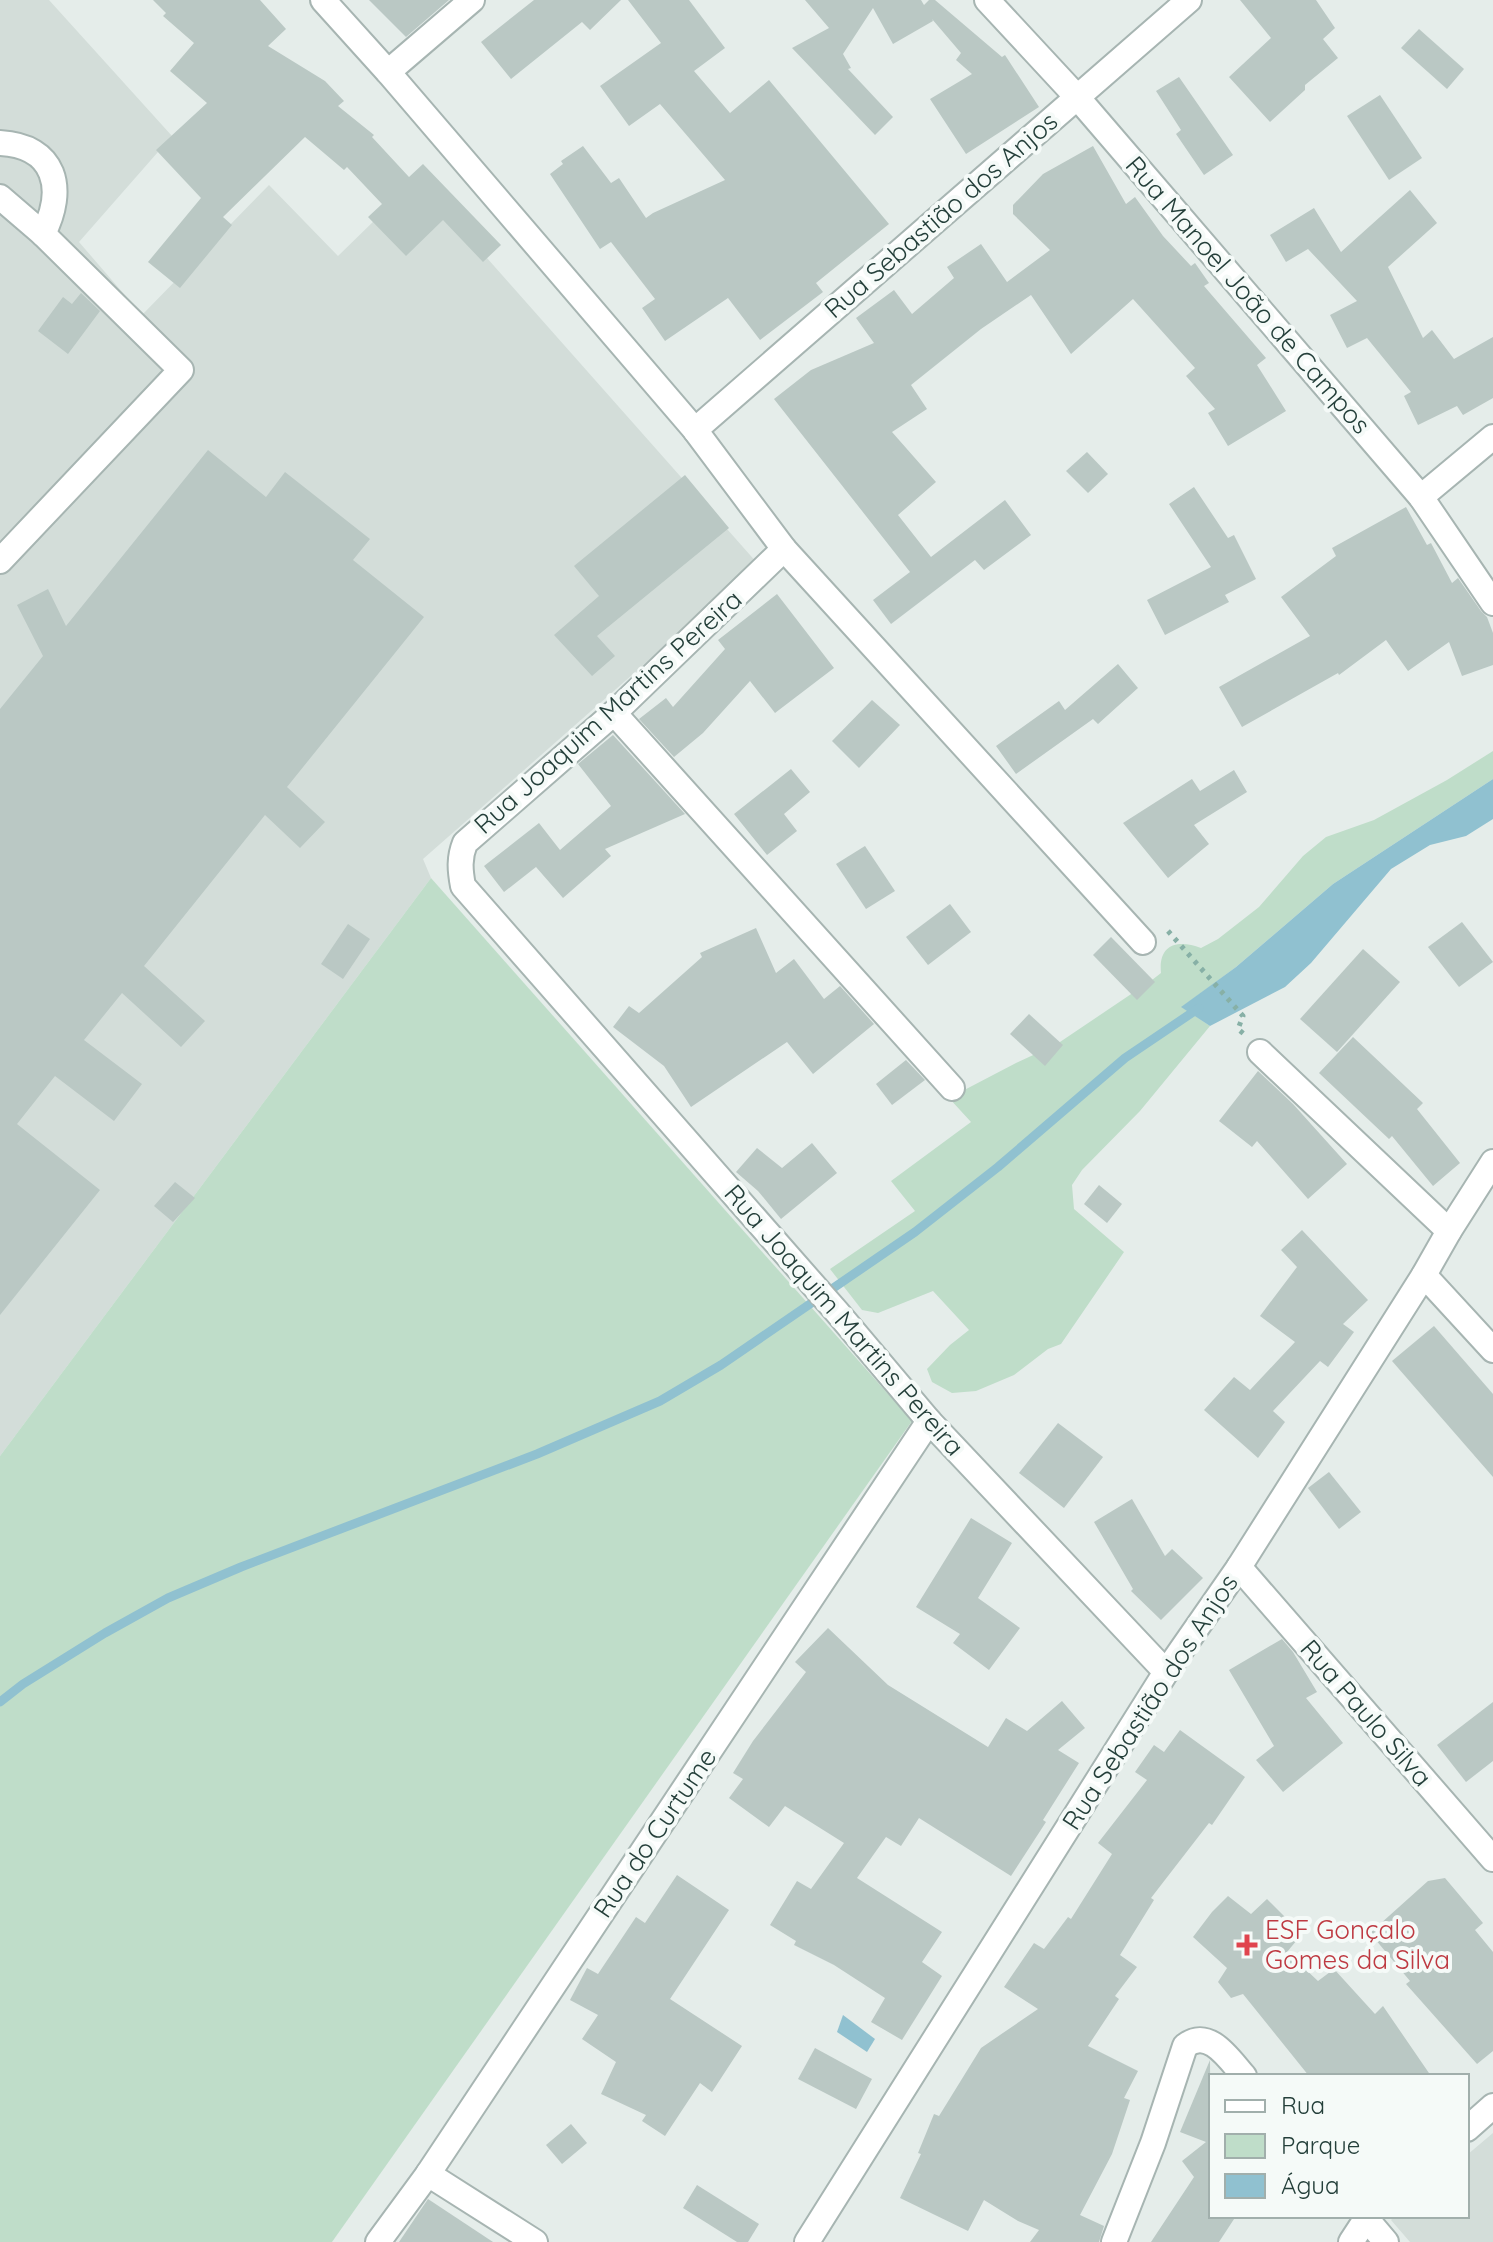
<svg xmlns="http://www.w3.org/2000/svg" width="1493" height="2242" font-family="Quicksand,sans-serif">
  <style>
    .built { fill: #d3ddd9 }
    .green { fill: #bfddc9 }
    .water { fill: #90c1d0 }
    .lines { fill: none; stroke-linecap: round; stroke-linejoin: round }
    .stream { stroke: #90c1d0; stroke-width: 9 }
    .building { fill: #bac8c4 }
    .minor-casing { stroke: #a7b5b2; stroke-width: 28 }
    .path { stroke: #87b0a6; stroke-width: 5; stroke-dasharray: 4 6; stroke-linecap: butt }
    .minor { stroke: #fff; stroke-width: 24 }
    .health-dot { fill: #e0444e; stroke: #f5faf8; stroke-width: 3 }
    .labels { text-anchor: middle; stroke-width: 8; stroke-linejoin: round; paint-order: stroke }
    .street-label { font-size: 26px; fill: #243f3a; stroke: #f5faf8 }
    .health-label { font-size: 26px; fill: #be3a42; stroke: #f5faf8; text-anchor: start }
  </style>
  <rect width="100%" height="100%" fill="#e5edea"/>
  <g class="built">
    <polygon points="0,0 49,0 172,136 79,242 142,315 269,185 338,256 417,179 758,564 423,859 431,878 0,1456"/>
    <polygon points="1493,2133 1493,2242 1410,2242 1391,2220 1395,2216 1467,2216 1467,2155"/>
  </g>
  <g class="green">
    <path d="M 1493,751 L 1493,779 L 1333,884 L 1236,967 L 1182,1007 L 1210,1026 L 1140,1111 L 1082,1170 L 1072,1185 L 1074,1209 L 1124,1252 L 1061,1344 L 1048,1349 L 1014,1375 L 976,1391 L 952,1393 L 932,1382 L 927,1369 L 950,1345 L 969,1330 L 933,1291 L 878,1313 L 862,1310 L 830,1269 L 915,1211 L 891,1181 L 971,1122 L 949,1098 L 1016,1063 L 1057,1044 L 1152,980 L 1161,973 C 1158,944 1178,939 1201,948 L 1218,939 L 1259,907 L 1303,856 L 1326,837 L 1374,820 L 1447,780 Z"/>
    <polygon points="431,878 912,1421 332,2242 0,2242 0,1456"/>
  </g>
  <g class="water">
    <polygon points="1493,779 1493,819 1466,836 1430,845 1391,869 1311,963 1285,987 1210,1026 1181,1007 1236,967 1333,884"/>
    <polygon points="843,2015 875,2039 867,2052 837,2032"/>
  </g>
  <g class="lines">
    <polyline class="stream" points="0,1702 23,1684 105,1633 168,1598 241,1567 537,1454 660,1401 721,1365 915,1232 998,1167 1125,1058 1199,1008"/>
  </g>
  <g class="building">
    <polygon points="153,0 260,0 286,29 268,46 325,81 344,101 338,106 374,135 372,137 409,177 423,164 501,245 483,262 443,220 406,256 368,217 382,204 347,167 344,170 305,137 223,217 232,225 180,288 148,262 201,198 156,150 207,103 170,71 194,43 163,16 166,13"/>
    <polygon points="369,0 449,0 406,37"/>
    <polygon points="534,0 621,0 590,30 582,22 511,79 481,42"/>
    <polygon points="628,0 689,0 725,48 694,71 730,113 769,80 889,224 816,283 823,292 760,340 728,298 665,341 642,308 655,299 611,242 600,249 550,174 563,164 561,161 583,146 611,183 619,178 646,218 653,213 725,180 660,104 629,126 600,86 661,43"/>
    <polygon points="805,0 921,0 924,5 929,0 935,0 1002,57 1005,55 1039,107 966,154 930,99 972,74 956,60 961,53 932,19 933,21 893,44 873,8 843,54 851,68 848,69 893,117 875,135 792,48 829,28"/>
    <polygon points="1240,0 1316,0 1335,28 1323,39 1338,58 1305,85 1305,90 1270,122 1229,77 1271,38"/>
    <polygon points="1419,29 1464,69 1447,89 1401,48"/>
    <polygon points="1179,77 1233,155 1204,175 1176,134 1181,130 1156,91"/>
    <polygon points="1380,95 1422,158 1389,180 1347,116"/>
    <polygon points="1093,146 1126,204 1135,197 1163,236 1191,266 1195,263 1209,283 1204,286 1266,358 1257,365 1286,411 1228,446 1208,413 1215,409 1186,376 1195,368 1133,299 1071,354 1031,295 981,329 911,385 927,409 892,432 936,482 898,515 931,557 1005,500 1031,535 984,570 975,560 891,624 873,600 910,572 774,399 811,370 874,343 856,318 894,290 912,314 954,278 947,267 981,244 1007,282 1050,250 1013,214 1013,205 1043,174"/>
    <polygon points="1410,190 1437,223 1388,267 1423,338 1432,330 1454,359 1493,337 1493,398 1463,415 1457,406 1418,425 1404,396 1411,392 1367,338 1347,348 1330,315 1357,301 1308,249 1286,262 1270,235 1314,208 1341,252"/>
    <polygon points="81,293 100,311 68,354 38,331 63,297 72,304"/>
    <polygon points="208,450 266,497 285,472 370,539 353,560 424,617 287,787 325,822 300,848 265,815 144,966 205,1021 181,1047 122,993 84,1040 142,1084 114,1121 55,1076 17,1124 100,1190 0,1315 0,709 43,656 17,605 48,589 66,626"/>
    <polygon points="1087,452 1108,474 1088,493 1066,471"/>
    <polygon points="685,475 729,528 597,636 615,656 592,676 554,635 599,596 574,566"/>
    <polygon points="1194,487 1228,538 1234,535 1256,579 1225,595 1229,602 1165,635 1147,600 1211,567 1169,504"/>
    <polygon points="1406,507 1427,545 1431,543 1452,583 1458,578 1481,611 1487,617 1493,633 1493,665 1462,676 1449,642 1408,671 1386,640 1339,675 1338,673 1242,727 1219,687 1310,636 1281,597 1336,556 1332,548"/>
    <polygon points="777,594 834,668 775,713 750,681 703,733 674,757 639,719 666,698 673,707 725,649 718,640"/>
    <polygon points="1118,664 1138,688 1098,724 1093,719 1016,774 996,746 1059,701 1065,710"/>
    <polygon points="872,700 900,725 859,768 832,741"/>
    <polygon points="613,735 685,814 605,849 611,856 563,898 536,867 504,892 484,866 539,823 560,850 611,806 578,764"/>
    <polygon points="791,769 810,792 784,814 797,831 767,855 734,814"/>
    <polygon points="1234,770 1247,792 1194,825 1209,844 1168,878 1123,823 1192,779 1200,791"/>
    <polygon points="865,846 895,891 866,909 836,864"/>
    <polygon points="950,904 971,932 928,965 906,937"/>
    <polygon points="1462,922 1493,962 1459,987 1428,947"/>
    <polygon points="348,924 370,939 343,979 321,964"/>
    <polygon points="756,928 776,973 794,959 824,999 840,986 874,1024 813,1074 787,1042 691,1107 664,1066 613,1027 629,1006 639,1013 702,957 700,953"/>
    <polygon points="1111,937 1155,982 1137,1000 1093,955"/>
    <polygon points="1363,949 1400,982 1337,1052 1300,1019"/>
    <polygon points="1029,1014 1063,1045 1045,1066 1010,1034"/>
    <polygon points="1353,1037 1423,1103 1417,1109 1460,1163 1433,1186 1392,1136 1389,1139 1319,1073"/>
    <polygon points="906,1060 925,1080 892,1105 876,1084"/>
    <polygon points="1258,1071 1293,1104 1347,1164 1308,1199 1257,1141 1252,1147 1219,1121"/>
    <polygon points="812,1143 837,1173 781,1219 758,1191 736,1172 757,1148 782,1168"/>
    <polygon points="175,1182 195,1198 173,1222 154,1206"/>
    <polygon points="1099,1185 1122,1204 1107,1223 1084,1204"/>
    <polygon points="1302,1230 1368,1300 1343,1324 1354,1332 1328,1367 1320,1361 1273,1411 1285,1422 1258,1458 1204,1410 1234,1377 1250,1390 1295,1342 1260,1316 1297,1267 1281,1250"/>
    <polygon points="1434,1326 1493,1394 1493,1477 1392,1361"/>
    <polygon points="1058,1423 1103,1457 1064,1508 1019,1473"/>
    <polygon points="1329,1472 1361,1512 1339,1529 1308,1488"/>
    <polygon points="1132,1499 1165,1556 1172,1549 1203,1578 1161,1620 1131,1591 1133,1589 1094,1522"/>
    <polygon points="971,1518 1012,1543 978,1598 1020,1628 989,1670 953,1643 960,1634 916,1607"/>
    <polygon points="828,1628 888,1685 988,1747 1006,1718 1027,1731 1062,1701 1085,1728 1058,1750 1079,1763 1043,1820 1046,1822 1011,1876 919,1818 901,1846 886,1837 857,1878 942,1932 922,1962 942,1976 902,2040 871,2022 885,1998 834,1965 794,1945 796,1941 770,1925 797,1881 811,1889 844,1843 785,1806 769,1827 729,1798 743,1779 733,1773 753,1741 806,1672 795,1662"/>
    <polygon points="1282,1639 1293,1652 1317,1692 1306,1698 1343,1743 1283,1792 1256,1760 1274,1746 1229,1670"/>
    <polygon points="1493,1702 1493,1761 1466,1782 1437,1745"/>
    <polygon points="1180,1730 1245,1777 1212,1825 1209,1823 1151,1898 1154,1900 1120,1955 1137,1967 1115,1996 1119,1999 1088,2046 1138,2071 1124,2098 1130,2100 1112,2154 1080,2215 1104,2226 1099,2242 1030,2242 1039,2230 1018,2221 984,2200 968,2231 900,2198 921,2154 918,2153 934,2114 939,2116 981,2048 1038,2009 1004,1987 1034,1943 1044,1949 1068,1917 1071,1919 1112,1854 1098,1843 1147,1780 1135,1772 1154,1745 1164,1752"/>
    <polygon points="677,1875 729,1910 670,1999 742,2046 712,2092 700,2083 665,2136 642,2121 646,2115 601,2094 616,2062 582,2039 598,2015 570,2000 587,1968 598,1974 636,1917 645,1923"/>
    <polygon points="1445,1878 1483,1923 1475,1930 1493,1952 1493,2051 1477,2064 1406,1984 1410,1981 1370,1933 1428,1881"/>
    <polygon points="1228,1896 1251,1914 1267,1899 1302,1934 1287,1952 1318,1981 1334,1969 1375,2014 1383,2006 1431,2076 1309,2076 1243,1994 1231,1998 1218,1982 1227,1968 1193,1937 1212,1912"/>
    <polygon points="815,2048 872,2079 856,2109 798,2079"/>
    <polygon points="1210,2060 1211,2216 1236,2216 1219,2242 1151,2242 1194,2177 1182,2161 1206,2142 1180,2132"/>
    <polygon points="571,2124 587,2143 562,2164 546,2145"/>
    <polygon points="697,2185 759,2224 748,2242 737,2242 683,2208"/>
    <polygon points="428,2199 493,2242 399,2242"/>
  </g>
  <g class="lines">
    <g class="minor-casing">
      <g id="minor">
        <path d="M 323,0 L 388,72 L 695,430 L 784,549 L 614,713 L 465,843 C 459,858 460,870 463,886 L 837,1312 L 929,1421 L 1166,1672"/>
        <polyline points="987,0 1077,97 1421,497 1493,603"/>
        <polyline points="388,72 472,0"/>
        <path d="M 0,143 C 56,146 66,189 43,234"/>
        <polyline points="0,197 43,234 181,370 0,561"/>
        <polyline points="695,430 1189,0"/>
        <polyline points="1421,497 1493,437"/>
        <polyline points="784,549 1143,942"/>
        <polyline points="614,713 952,1088"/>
        <polyline points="1260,1052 1449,1231"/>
        <polyline points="1424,1275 1493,1350"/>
        <polyline points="1239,1567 1493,1859"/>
        <polyline points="1467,2129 1493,2106"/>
        <polyline points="428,2174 535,2242"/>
        <polyline points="1364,2216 1386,2242"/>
        <polyline points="378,2242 428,2174 929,1421"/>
        <polyline points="807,2242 1166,1672 1239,1567 1424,1275 1449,1231 1493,1162"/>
        <path d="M 1114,2242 L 1153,2143 L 1185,2046 C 1209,2027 1229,2059 1244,2076"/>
        <polyline points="1351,2242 1368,2216"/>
      </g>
    </g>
    <polyline class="path" points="1168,931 1243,1016 1238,1029 1244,1034"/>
    <use href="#minor" class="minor"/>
  </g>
  <path class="health-dot" d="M1243 1933h8v8h8v8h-8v8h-8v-8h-8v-8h8z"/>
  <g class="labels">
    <g class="street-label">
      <text transform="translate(941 215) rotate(-41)" y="9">Rua Sebastião dos Anjos</text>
      <text transform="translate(1248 295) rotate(49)" y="9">Rua Manoel João de Campos</text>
      <text transform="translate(608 712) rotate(-42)" y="9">Rua Joaquim Martins Pereira</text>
      <text transform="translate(844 1320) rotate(49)" y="9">Rua Joaquim Martins Pereira</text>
      <text transform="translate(1150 1702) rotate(-57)" y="9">Rua Sebastião dos Anjos</text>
      <text transform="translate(1366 1713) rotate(49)" y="9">Rua Paulo Silva</text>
      <text transform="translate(655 1833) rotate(-56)" y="9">Rua do Curtume</text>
    </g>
    <g class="health-label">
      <text x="1265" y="1939">ESF Gonçalo<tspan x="1265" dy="30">Gomes da Silva</tspan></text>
    </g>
  </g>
  <rect x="1209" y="2074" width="260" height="144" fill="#f5faf8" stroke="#a1afac" stroke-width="2"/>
  <rect x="1225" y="2100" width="40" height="12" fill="#ffffff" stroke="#a1afac" stroke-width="2"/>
  <text x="1281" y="2114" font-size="24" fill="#243f3a">Rua</text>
  <rect x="1225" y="2134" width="40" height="24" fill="#bfddc9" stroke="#a1afac" stroke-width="2"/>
  <text x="1281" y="2154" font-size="24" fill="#243f3a">Parque</text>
  <rect x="1225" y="2174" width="40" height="24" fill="#90c1d0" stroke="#a1afac" stroke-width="2"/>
  <text x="1281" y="2194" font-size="24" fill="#243f3a">Água</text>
</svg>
